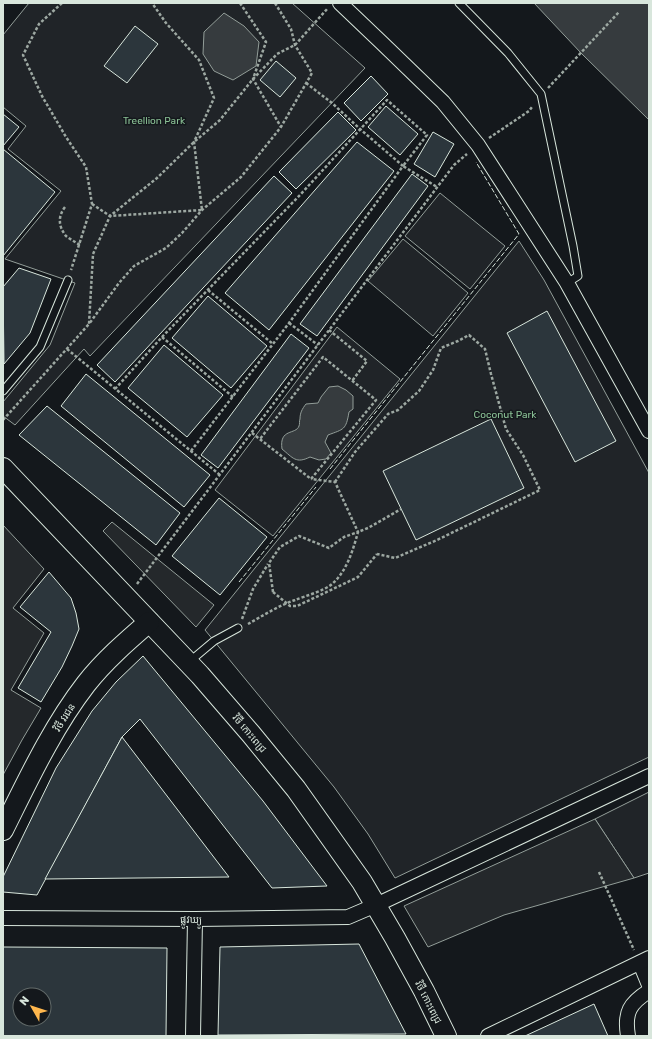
<svg xmlns="http://www.w3.org/2000/svg" width="652" height="1039" font-family="Rubik,'Noto Sans Khmer',sans-serif">
  <style>
    .green { fill: #202428; stroke: #939e99 }
    .parking { fill: #24282b; stroke: #939e99 }
    .water { fill: #363b3e; stroke: #939e99 }
    .building { fill: #2c363c; stroke: #d8e6dc; fill-rule: evenodd }
    .lines { fill: none; stroke-linecap: round; stroke-linejoin: round }
    .lane-casing { stroke: #d8e6dc; stroke-width: 9 }
    .street-casing { stroke: #d8e6dc; stroke-width: 16 }
    .secondary-casing { stroke: #d8e6dc; stroke-width: 22 }
    .path { stroke: #9da8a2; stroke-width: 2.5; stroke-dasharray: 3 2; stroke-linecap: butt }
    .lane { stroke: #14181c; stroke-width: 7 }
    .street { stroke: #14181c; stroke-width: 14 }
    .secondary { stroke: #14181c; stroke-width: 20 }
    .path-bridge { stroke: #9da8a2; stroke-width: 2.5; stroke-dasharray: 3 2; stroke-linecap: butt }
    .fence { stroke: #d8e6dc; stroke-width: 1; stroke-dasharray: 5 2; stroke-linecap: butt }
    .labels { text-anchor: middle; stroke-width: 3; stroke-linejoin: round; paint-order: stroke }
    .park-label { font-size: 10px; fill: #8ac095; stroke: #14181c }
    .street-label { font-size: 10px; fill: #d8e6dc; stroke: #14181c }
  </style>
  <rect width="100%" height="100%" fill="#14181c"/>
  <g class="green">
    <polygon points="29,3 292,3 365,68 90,356 84,349 15,425 3,416 3,402 50,345 75,283 5,259 61,191 8,149 26,126 3,107 3,35"/>
    <polygon points="440,193 505,246 470,289 405,236"/>
    <polygon points="403,239 468,293 433,336 368,281"/>
    <polygon points="519,241 544,280 649,473 649,757 395,878 368,834 334,787 205,630"/>
    <polygon points="337,327 400,379 273,536 215,490"/>
    <polygon points="649,792 649,873 634,878 595,819"/>
  </g>
  <g class="parking">
    <polygon points="112,522 214,605 196,627 103,531"/>
    <polygon points="3,525 44,569 13,608 44,633 11,690 41,708 22,740 3,775"/>
    <polygon points="595,819 634,878 504,915 428,947 404,906"/>
  </g>
  <g class="water">
    <polygon points="534,3 649,3 649,120 581,53"/>
    <polygon points="224,13 244,26 259,42 256,66 233,80 214,71 203,54 204,32"/>
    <path d="M 338,386 L 346,390 L 353,396 L 353,409 L 349,412 C 346,430 344,429 328,435 L 325,442 L 331,453 L 326,459 L 319,460 L 310,457 C 296,464 293,458 282,449 C 279,428 296,435 299,426 C 300,424 299,421 300,419 C 300,413 302,409 306,404 L 318,403 L 321,397 L 329,387 Z"/>
  </g>
  <g class="building">
    <polygon points="135,26 158,44 127,83 104,66"/>
    <polygon points="276,61 296,78 280,97 260,80"/>
    <polygon points="371,76 388,94 361,121 344,103"/>
    <polygon points="386,106 418,134 400,155 368,127"/>
    <polygon points="338,112 356,130 296,189 279,172"/>
    <polygon points="3,114 19,127 3,146"/>
    <polygon points="433,132 454,144 435,177 414,164"/>
    <polygon points="357,142 394,171 269,330 225,293"/>
    <polygon points="3,149 55,192 3,256"/>
    <polygon points="412,174 428,186 317,336 300,324"/>
    <polygon points="274,176 292,193 115,382 97,365"/>
    <polygon points="19,268 51,279 30,333 4,364 3,287"/>
    <polygon points="208,296 267,346 231,388 172,338"/>
    <polygon points="547,311 616,441 575,462 507,333"/>
    <polygon points="291,334 309,348 218,468 201,455"/>
    <polygon points="164,345 223,395 187,437 128,388"/>
    <polygon points="86,374 210,475 184,507 61,406"/>
    <polygon points="47,406 180,513 156,545 19,435"/>
    <polygon points="491,419 524,488 416,540 383,471"/>
    <polygon points="219,498 267,537 220,595 172,556"/>
    <polygon points="49,572 71,598 76,613 79,629 72,646 62,667 41,702 18,688 51,632 20,607"/>
    <polygon points="143,656 263,801 327,886 272,888 140,719 122,737 37,895 3,892 3,877 56,768 92,711 116,682"/>
    <polygon points="122,737 229,877 45,879"/>
    <polygon points="359,944 406,1034 218,1035 220,947"/>
    <path d="M 3,947 L 167,948 L 166,1036 L 3,1036 ZM 20,995 L 44,995 L 44,1019 L 20,1019 Z"/>
    <polygon points="594,1004 608,1036 525,1036"/>
  </g>
  <g class="lines">
    <g class="lane-casing">
      <g id="lane">
        <polyline points="459,3 508,53 541,94 573,246 578,276 567,283"/>
        <polyline points="3,391 40,347 68,280"/>
        <polyline points="189,662 214,641 238,628"/>
      </g>
    </g>
    <g class="street-casing">
      <g id="street">
        <polyline points="340,3 382,43 443,102 478,145 567,283 649,431"/>
        <polyline points="3,918 195,919 348,917 376,905 649,776"/>
        <polyline points="640,963 649,985"/>
        <polyline points="193,1036 195,919"/>
        <polyline points="488,1036 649,958"/>
        <path d="M 628,1036 C 624,1012 630,1003 649,991"/>
      </g>
    </g>
    <g class="secondary-casing">
      <g id="secondary">
        <polyline points="3,468 200,675 251,734 296,789 362,882 395,938 424,991 446,1036"/>
        <path d="M 3,830 C 28,780 52,728 86,684 C 104,661 127,641 149,622"/>
      </g>
    </g>
    <g class="path">
      <polyline points="62,3 39,24 23,55 42,96 66,137 86,167 92,204 71,270"/>
      <polyline points="240,3 266,42 253,79 281,127"/>
      <polyline points="275,3 291,29 295,45 312,73 281,127 241,177 202,210 182,233 166,248 134,266 119,283 89,324 93,254 110,216 157,178 194,142 220,120 253,79 277,54 295,45 328,8"/>
      <polyline points="548,88 619,12"/>
      <polyline points="489,138 529,111 532,107"/>
      <polyline points="92,204 110,216 202,210 194,142 214,98 199,60 166,23 152,3"/>
      <path d="M 65,207 C 58,216 58,226 66,236 C 70,239 75,242 80,245"/>
      <polyline points="208,290 273,344"/>
      <polyline points="289,323 318,345"/>
      <polyline points="329,330 367,361 352,381"/>
      <polyline points="162,337 233,397"/>
      <polyline points="67,349 220,475"/>
      <polyline points="115,389 162,337 300,195 387,100 427,135 403,166 437,187"/>
      <polyline points="3,420 89,324"/>
      <polyline points="252,433 311,479 376,400 323,357 260,439"/>
      <polyline points="191,451 289,323 403,166 360,129 332,103 306,83"/>
      <polyline points="335,482 355,452 388,414 398,410 419,391 433,370 441,348 458,341 469,335 485,349 491,374 506,429 523,455 540,490 437,540 395,558 377,554"/>
      <polyline points="137,584 454,165 467,154"/>
      <polyline points="273,592 269,563 280,547 299,536 329,548 344,537 358,532 335,482 311,479"/>
      <polyline points="242,619 253,589 268,564"/>
      <path d="M 248,624 C 262,616 280,605 295,600 C 305,596 324,591 332,584 C 347,571 353,550 358,532 L 368,528 L 401,509"/>
      <polyline points="599,872 634,950"/>
    </g>
    <use href="#lane" class="lane"/>
    <use href="#street" class="street"/>
    <use href="#secondary" class="secondary"/>
    <polyline class="path-bridge" points="273,592 290,606 297,606 333,589 358,577 377,554"/>
    <g class="fence">
      <polyline points="330,469 519,234 476,162"/>
      <polyline points="239,582 316,487"/>
    </g>
  </g>
  <g class="labels">
    <g class="park-label">
      <text x="154" y="124">Treellion Park</text>
      <text x="505" y="418">Coconut Park</text>
    </g>
    <g class="street-label">
      <text transform="translate(64 717) rotate(-58)" y="4">វិថី វរជន</text>
      <text transform="translate(250 733) rotate(50)" y="4">វិថី កោះពេជ្រ</text>
      <text x="191" y="923">ផ្លូវឃ្យូ</text>
      <text transform="translate(429 1002) rotate(63)" y="4">វិថី កោះពេជ្រ</text>
    </g>
  </g>
  <rect width="652" height="1039" fill="none" stroke="#d8e6dc" stroke-width="8"/>
  <g transform="translate(32 1007) rotate(309)"><circle r="19" fill="#14181c" stroke="#626a69"/>
  <path d="M0-3L7 15L0 10L-7 15Z" fill="#ffb74d"/>
  <text y="-6" font-size="11" font-weight="bold" text-anchor="middle" fill="#d8e6dc">N</text>
  </g>
</svg>
